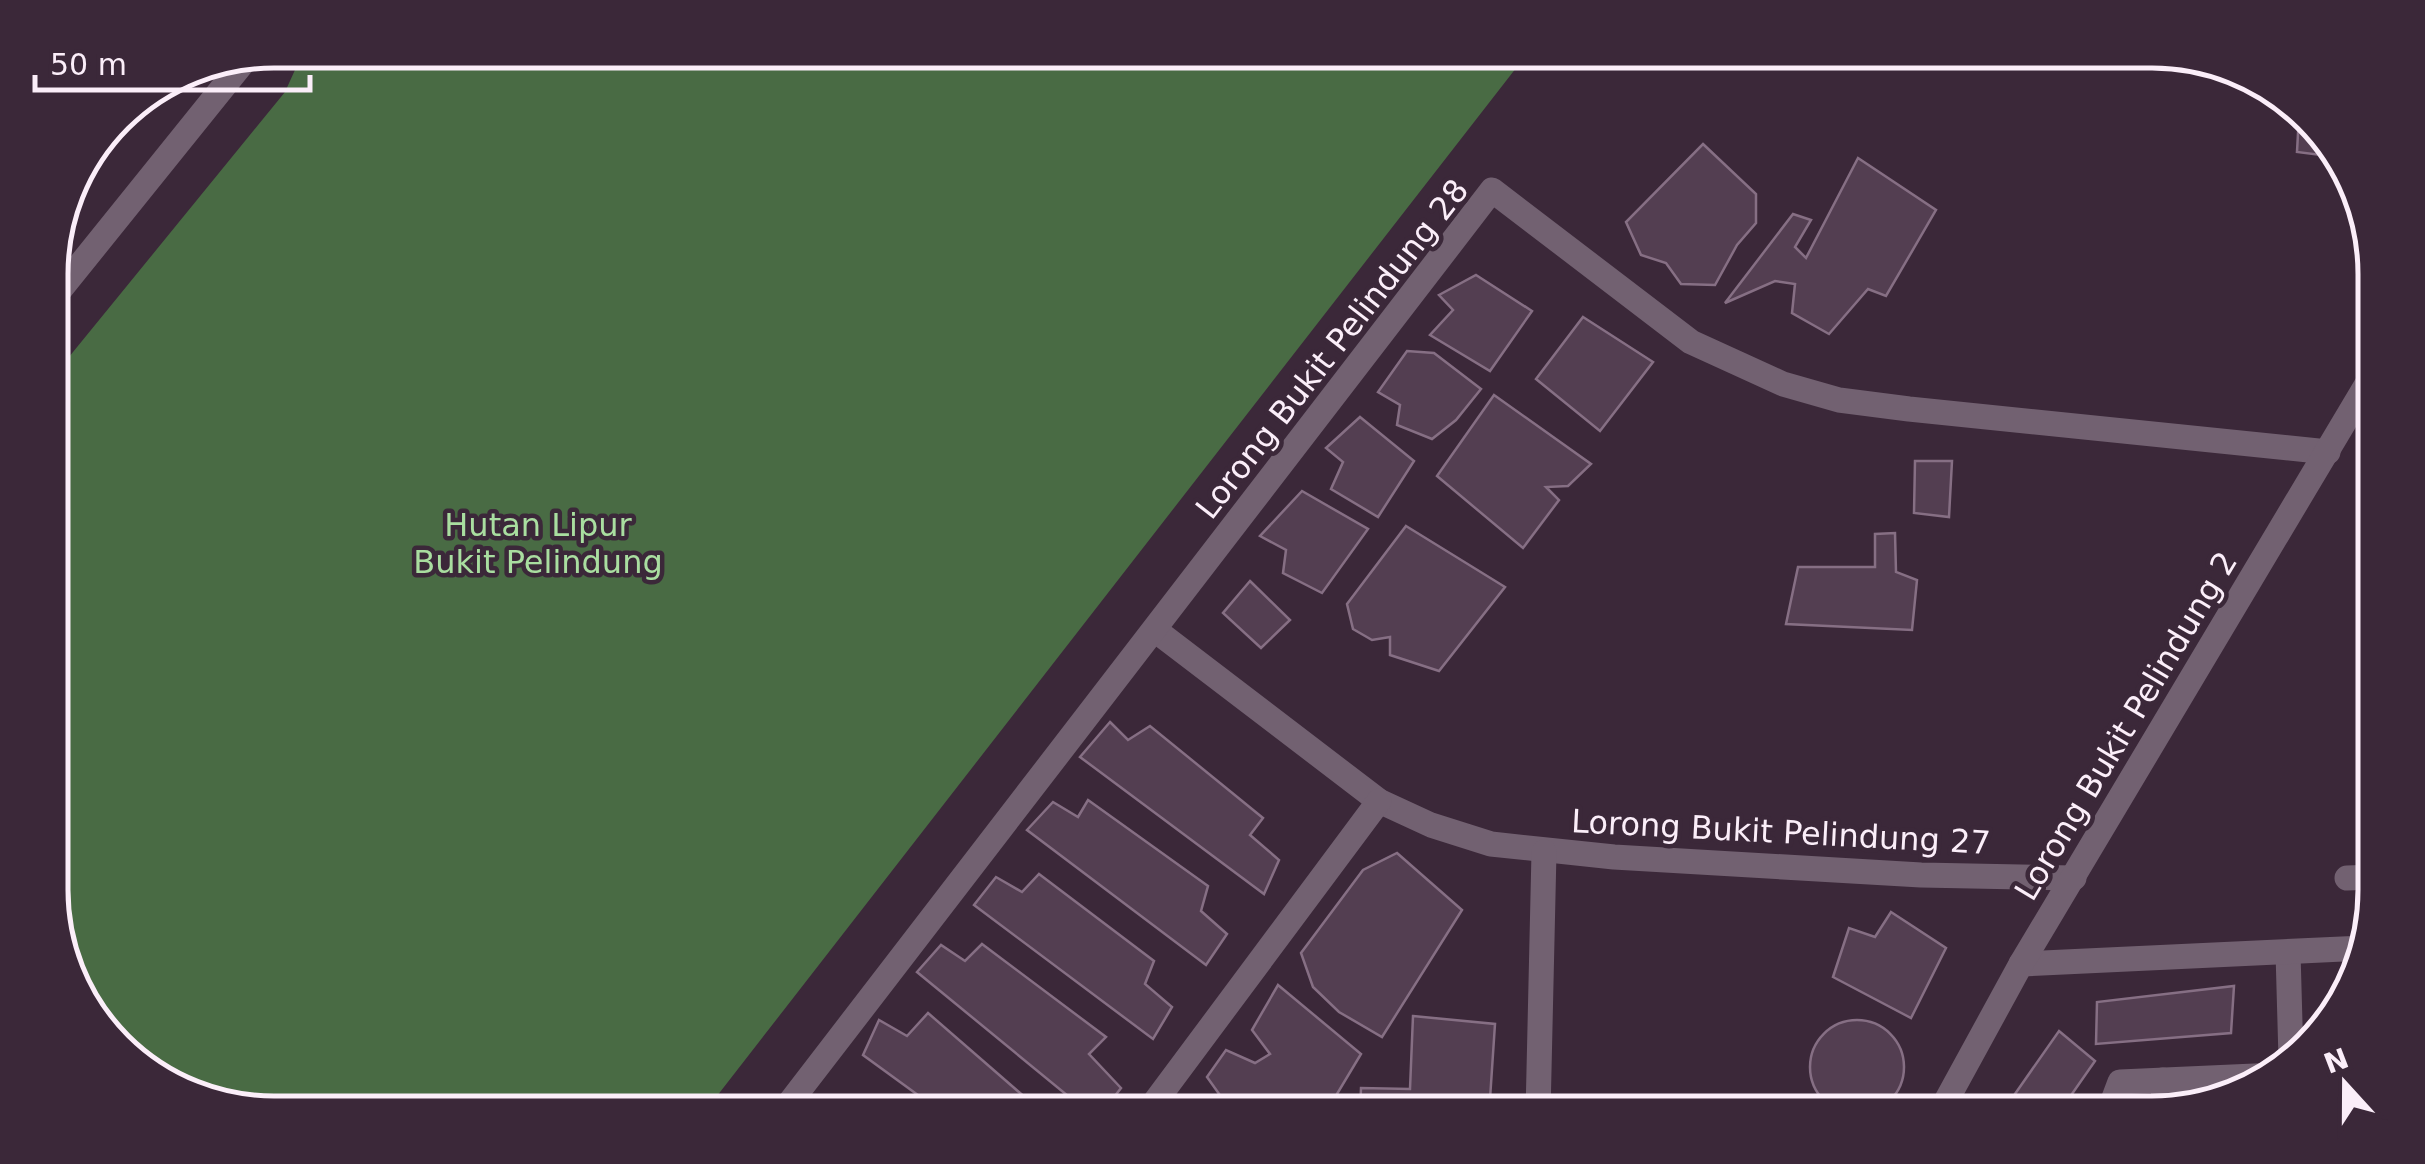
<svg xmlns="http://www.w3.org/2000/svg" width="2425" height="1164" font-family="'DejaVu Sans',sans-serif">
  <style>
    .forest { fill: #496b44 }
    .building { fill: #533e51; stroke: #866f84; stroke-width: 2.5 }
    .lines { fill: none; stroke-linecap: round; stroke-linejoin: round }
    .minor { stroke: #726171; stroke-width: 25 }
    .labels { text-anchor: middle; stroke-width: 9; stroke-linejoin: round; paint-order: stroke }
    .street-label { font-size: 32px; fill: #fbeef9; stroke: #3b2839 }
    .park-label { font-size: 32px; fill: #a9dea0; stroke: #3b2839 }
    .rim { fill: none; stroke: #fbeef9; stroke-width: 5 }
  </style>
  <rect width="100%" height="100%" fill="#3b2839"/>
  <polygon class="forest" points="304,50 1530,50 703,1114 273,1114 187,1097 97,1027 52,920 51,379 285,92"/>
  <g class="building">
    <polygon points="2299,115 2329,138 2337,157 2297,152"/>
    <polygon points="1703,144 1756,194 1756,223 1737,245 1715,285 1681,284 1666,263 1641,255 1626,222"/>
    <polygon points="1858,158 1936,210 1886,296 1868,289 1829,334 1792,313 1795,284 1775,281 1725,303 1793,214 1811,220 1795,247 1806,258"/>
    <polygon points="1476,275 1532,311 1490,371 1430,335 1453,310 1439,295"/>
    <polygon points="1583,317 1653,362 1600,431 1536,379"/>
    <polygon points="1407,351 1434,353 1481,389 1456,420 1432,439 1397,425 1400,405 1378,392"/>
    <polygon points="1494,395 1591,464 1568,486 1546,487 1559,500 1523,548 1437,476"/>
    <polygon points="1360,417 1414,461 1378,517 1331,489 1343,462 1326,448"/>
    <polygon points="1915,461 1952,461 1949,517 1914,513"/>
    <polygon points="1302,491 1368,529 1322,593 1283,573 1286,550 1260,536"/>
    <polygon points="1406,526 1505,587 1439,671 1390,655 1390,637 1372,640 1353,629 1347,604"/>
    <polygon points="1895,533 1896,572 1917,580 1912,630 1786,624 1798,567 1875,567 1875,534"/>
    <polygon points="1250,581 1290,620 1261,648 1223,613"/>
    <polygon points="1110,722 1128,740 1150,726 1263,818 1250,835 1279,860 1264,894 1080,757"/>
    <polygon points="1088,800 1208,886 1201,911 1227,934 1206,965 1027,830 1053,802 1078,817"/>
    <polygon points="1397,853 1462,910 1382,1037 1339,1012 1313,987 1301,953 1363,870"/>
    <polygon points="1039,874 1154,961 1145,984 1172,1007 1153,1039 974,905 996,877 1022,892"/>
    <polygon points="1891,912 1946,948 1911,1018 1833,977 1849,928 1875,937"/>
    <polygon points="982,944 1106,1037 1089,1054 1121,1088 1101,1114 1090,1114 917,972 941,945 965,961"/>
    <polygon points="1278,985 1361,1054 1325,1114 1218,1114 1222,1098 1207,1077 1226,1050 1255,1063 1270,1054 1252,1030"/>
    <polygon points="2234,986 2231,1033 2096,1044 2097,1002"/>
    <polygon points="928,1013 1043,1113 944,1114 863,1055 879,1020 907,1036"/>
    <polygon points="1413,1016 1495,1024 1490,1099 1506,1098 1506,1114 1360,1114 1361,1088 1410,1089"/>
    <circle cx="1857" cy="1067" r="47"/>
    <polygon points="2059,1031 2095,1061 2058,1114 2001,1114"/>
    <polygon points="843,1096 872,1114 831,1114"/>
  </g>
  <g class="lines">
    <g class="minor">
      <polyline points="51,301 249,55"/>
      <polyline points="1155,630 1379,801 1431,825 1491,844 1614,857 1921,875 2074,878"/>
      <polyline points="2347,878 2375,877"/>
      <polyline points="2288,952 2291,1059"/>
      <polyline points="2021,964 2364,948"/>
      <polyline points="2163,1080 2164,1114"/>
      <polyline points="781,1114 1492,190 1691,342 1783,384 1839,400 1909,409 2328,452"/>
      <polyline points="1146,1114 1379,801"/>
      <polyline points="1538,1114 1544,852"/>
      <polyline points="1939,1114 2021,964 2373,374"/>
      <polyline points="2108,1114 2120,1082 2277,1075"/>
    </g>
  </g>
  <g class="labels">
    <g class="street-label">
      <text transform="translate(1332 349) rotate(-52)" y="11">Lorong Bukit Pelindung 28</text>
      <text transform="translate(2126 726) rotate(-59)" y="11">Lorong Bukit Pelindung 2</text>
      <text transform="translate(1781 832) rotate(3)" y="11">Lorong Bukit Pelindung 27</text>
    </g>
    <g class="park-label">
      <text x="538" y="536">Hutan Lipur<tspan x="538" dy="37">Bukit Pelindung</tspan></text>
    </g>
  </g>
  <path d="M0 0H2425V1164H0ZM274 68H2152A206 206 0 0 1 2358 274V890A206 206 0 0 1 2152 1096H274A206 206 0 0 1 68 890V274A206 206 0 0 1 274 68Z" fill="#3b2839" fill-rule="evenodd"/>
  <path class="rim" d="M274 68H2152A206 206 0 0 1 2358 274V890A206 206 0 0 1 2152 1096H274A206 206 0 0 1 68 890V274A206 206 0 0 1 274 68Z"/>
  <g transform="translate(2345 1084) rotate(339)" stroke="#3b2839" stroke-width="8" paint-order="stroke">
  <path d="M0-8L18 38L0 25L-18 38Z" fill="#fbeef9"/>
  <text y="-15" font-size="28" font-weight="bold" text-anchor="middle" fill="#fbeef9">N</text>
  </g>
  <path d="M35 75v15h275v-15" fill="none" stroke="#fbeef9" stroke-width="5"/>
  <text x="50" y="75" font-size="30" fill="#fbeef9" stroke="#3b2839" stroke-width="8" paint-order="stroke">50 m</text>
</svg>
